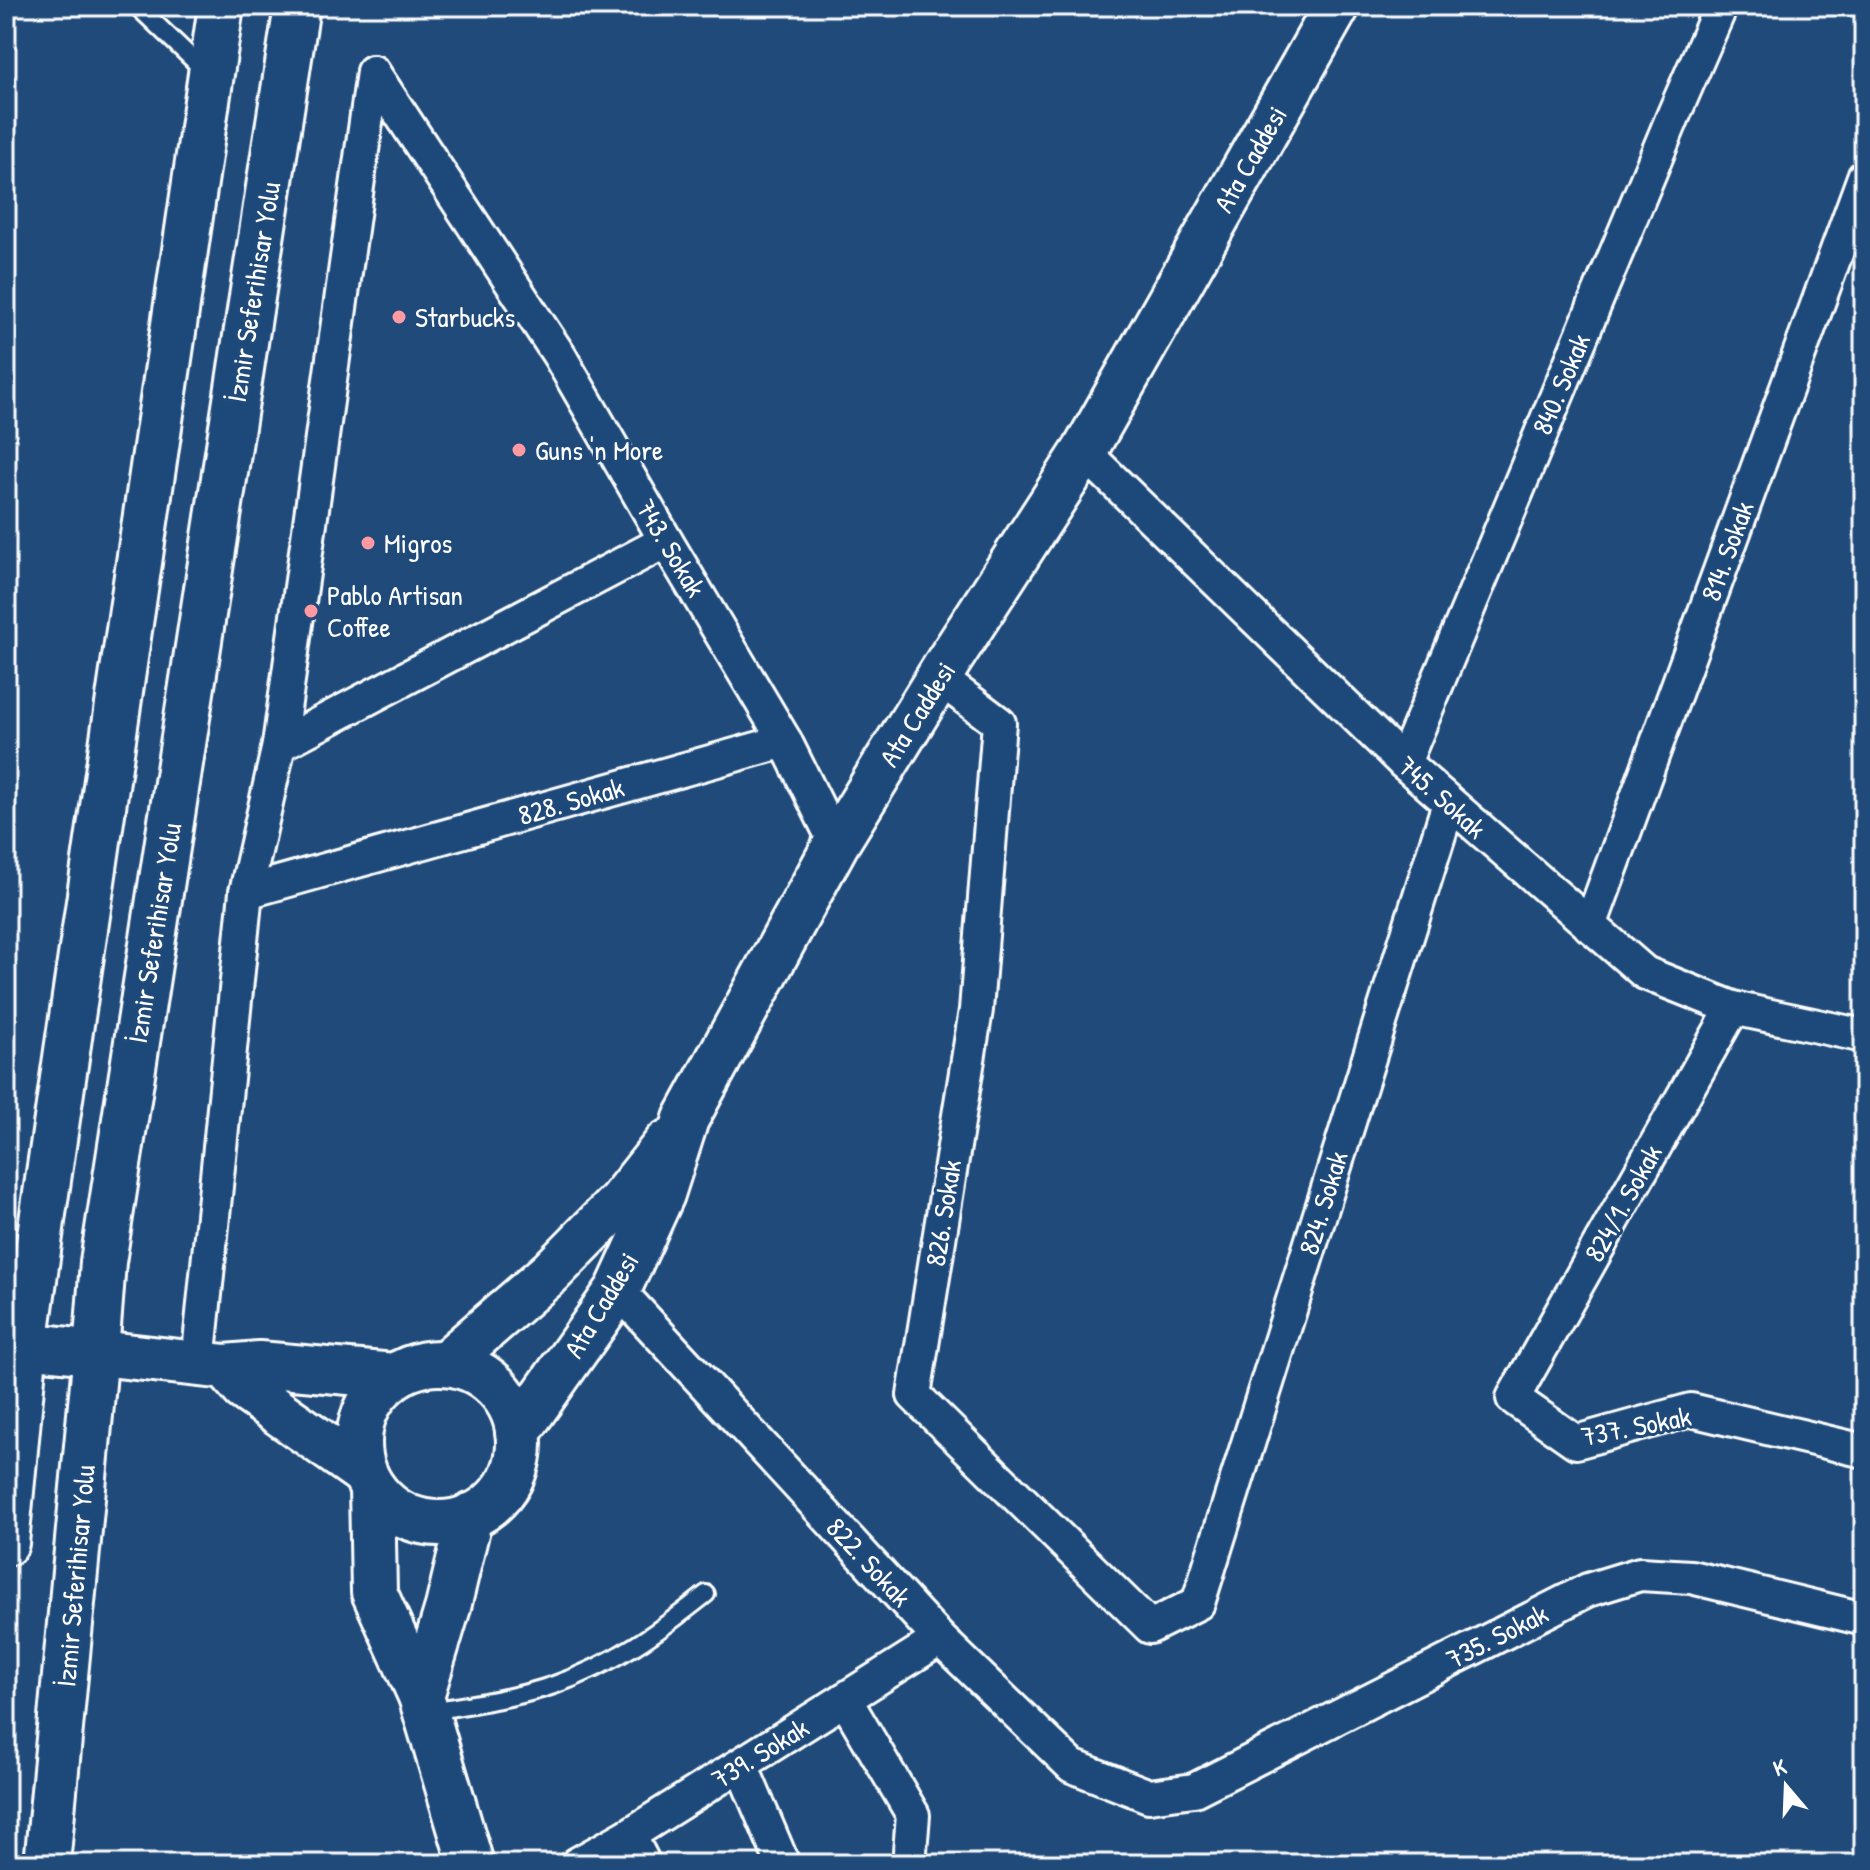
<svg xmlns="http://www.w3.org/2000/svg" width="1870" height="1870" font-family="'Patrick Hand',sans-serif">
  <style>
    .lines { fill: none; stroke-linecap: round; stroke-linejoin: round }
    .lane-casing { stroke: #fff; stroke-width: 22 }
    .street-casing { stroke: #fff; stroke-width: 38 }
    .secondary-casing { stroke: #fff; stroke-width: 50 }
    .primary-casing { stroke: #fff; stroke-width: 50 }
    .lane { stroke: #1f4a7a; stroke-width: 16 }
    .street { stroke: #1f4a7a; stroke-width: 32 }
    .secondary { stroke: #1f4a7a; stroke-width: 44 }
    .primary { stroke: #1f4a7a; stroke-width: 44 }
    .poi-dot { fill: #ff9aa2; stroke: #1f4a7a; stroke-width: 3 }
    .labels { text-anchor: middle; stroke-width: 6; stroke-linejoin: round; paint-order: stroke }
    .street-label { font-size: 28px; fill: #fff; stroke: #1f4a7a }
    .poi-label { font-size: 28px; fill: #fff; stroke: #1f4a7a; text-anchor: start }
  </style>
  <rect width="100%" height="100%" fill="#1f4a7a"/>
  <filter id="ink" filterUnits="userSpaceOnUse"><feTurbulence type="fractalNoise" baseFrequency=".0125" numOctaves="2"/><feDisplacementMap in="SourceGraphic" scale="16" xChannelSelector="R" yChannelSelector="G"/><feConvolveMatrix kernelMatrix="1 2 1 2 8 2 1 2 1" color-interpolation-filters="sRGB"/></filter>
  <g filter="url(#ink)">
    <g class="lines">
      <g class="lane-casing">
        <g id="lane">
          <polyline points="137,6 205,71"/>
          <path d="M 427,1712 C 469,1704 513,1699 554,1685 C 614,1664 657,1633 706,1594"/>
        </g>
      </g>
      <g class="street-casing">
        <g id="street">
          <polyline points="373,72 559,355 666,541 785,741"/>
          <polyline points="1084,452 1404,763 1645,973 1733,1008 1864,1036"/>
          <polyline points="939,678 999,723 976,1010 914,1395 1150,1627 1198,1603 1449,803"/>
          <polyline points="279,745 666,541"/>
          <polyline points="1404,763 1674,114 1721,6"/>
          <polyline points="246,892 785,741 836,844"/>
          <polyline points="1590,926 1864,177"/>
          <polyline points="1733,1008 1513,1398 1576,1442 1691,1410 1864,1451"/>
          <polyline points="618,1290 940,1639 1072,1766 1149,1796 1194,1790 1588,1590 1640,1574 1691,1577 1864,1619"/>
          <polyline points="198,1363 246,892 279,745 373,72"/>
          <polyline points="845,1699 913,1815 909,1864"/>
          <polyline points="741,1765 783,1864"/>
          <polyline points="629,1835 644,1864"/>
          <polyline points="577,1864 629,1835 940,1639"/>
        </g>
      </g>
      <g class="secondary-casing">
        <g id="secondary">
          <polyline points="446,1363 550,1273 620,1202 667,1143"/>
          <circle cx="439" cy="1443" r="80"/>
          <polyline points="518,1432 618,1290 662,1194 686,1119 836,844 950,659 1084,452 1337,6"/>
          <polyline points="372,1488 374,1592 421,1696 471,1864"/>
          <polyline points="421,1696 448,1607 470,1516"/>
        </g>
      </g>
      <g class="primary-casing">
        <g id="primary">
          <polyline points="25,1345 226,1367 259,1364 394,1376"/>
          <polyline points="226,1367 244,1388 363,1472"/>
          <polyline points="6,1543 25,1345 43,1214 221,6"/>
          <polyline points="47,1864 96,1352 103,1262 297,6"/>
        </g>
      </g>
      <use href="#lane" class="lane"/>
      <use href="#street" class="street"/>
      <use href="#secondary" class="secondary"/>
      <use href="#primary" class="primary"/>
    </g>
  </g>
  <g class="poi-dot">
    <circle cx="399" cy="317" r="8"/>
    <circle cx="519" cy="450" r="8"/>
    <circle cx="368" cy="543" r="8"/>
    <circle cx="311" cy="611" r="8"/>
  </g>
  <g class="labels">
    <g class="street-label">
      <text transform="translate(1250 159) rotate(-60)" y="10">Ata Caddesi</text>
      <text transform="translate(253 292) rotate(-81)" y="10">İzmir Seferihisar Yolu</text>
      <text transform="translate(1561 384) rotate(-67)" y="10">840. Sokak</text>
      <text transform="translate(671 548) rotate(59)" y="10">743. Sokak</text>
      <text transform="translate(1727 551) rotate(-70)" y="10">814. Sokak</text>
      <text transform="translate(917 714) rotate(-58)" y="10">Ata Caddesi</text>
      <text transform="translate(1442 797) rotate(42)" y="10">745. Sokak</text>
      <text transform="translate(571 801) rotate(-16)" y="10">828. Sokak</text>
      <text transform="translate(154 933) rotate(-81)" y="10">İzmir Seferihisar Yolu</text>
      <text transform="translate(1323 1203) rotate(-73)" y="10">824. Sokak</text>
      <text transform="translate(1623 1203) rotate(-61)" y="10">824/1. Sokak</text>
      <text transform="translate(943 1213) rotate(-81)" y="10">826. Sokak</text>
      <text transform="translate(601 1305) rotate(-59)" y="10">Ata Caddesi</text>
      <text transform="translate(1636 1426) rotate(-11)" y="10">737. Sokak</text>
      <text transform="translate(869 1562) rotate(47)" y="10">822. Sokak</text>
      <text transform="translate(75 1576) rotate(-85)" y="10">İzmir Seferihisar Yolu</text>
      <text transform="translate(1497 1636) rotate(-27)" y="10">735. Sokak</text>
      <text transform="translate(760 1753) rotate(-32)" y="10">739. Sokak</text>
    </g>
    <g class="poi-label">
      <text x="415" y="327">Starbucks</text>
      <text x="535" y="460">Guns 'n More</text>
      <text x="384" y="553">Migros</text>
      <text x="327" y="605">Pablo Artisan<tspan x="327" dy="32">Coffee</tspan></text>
    </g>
  </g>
  <rect width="1870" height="1870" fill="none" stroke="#1f4a7a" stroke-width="32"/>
  <rect x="16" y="16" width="1838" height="1838" fill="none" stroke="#fff" stroke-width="3" filter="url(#ink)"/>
  <g transform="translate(1786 1786) rotate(341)" stroke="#1f4a7a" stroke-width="6" paint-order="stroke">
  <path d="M0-6L14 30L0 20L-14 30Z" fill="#ffffff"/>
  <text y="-12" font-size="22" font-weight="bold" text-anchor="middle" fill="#ffffff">K</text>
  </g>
</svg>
